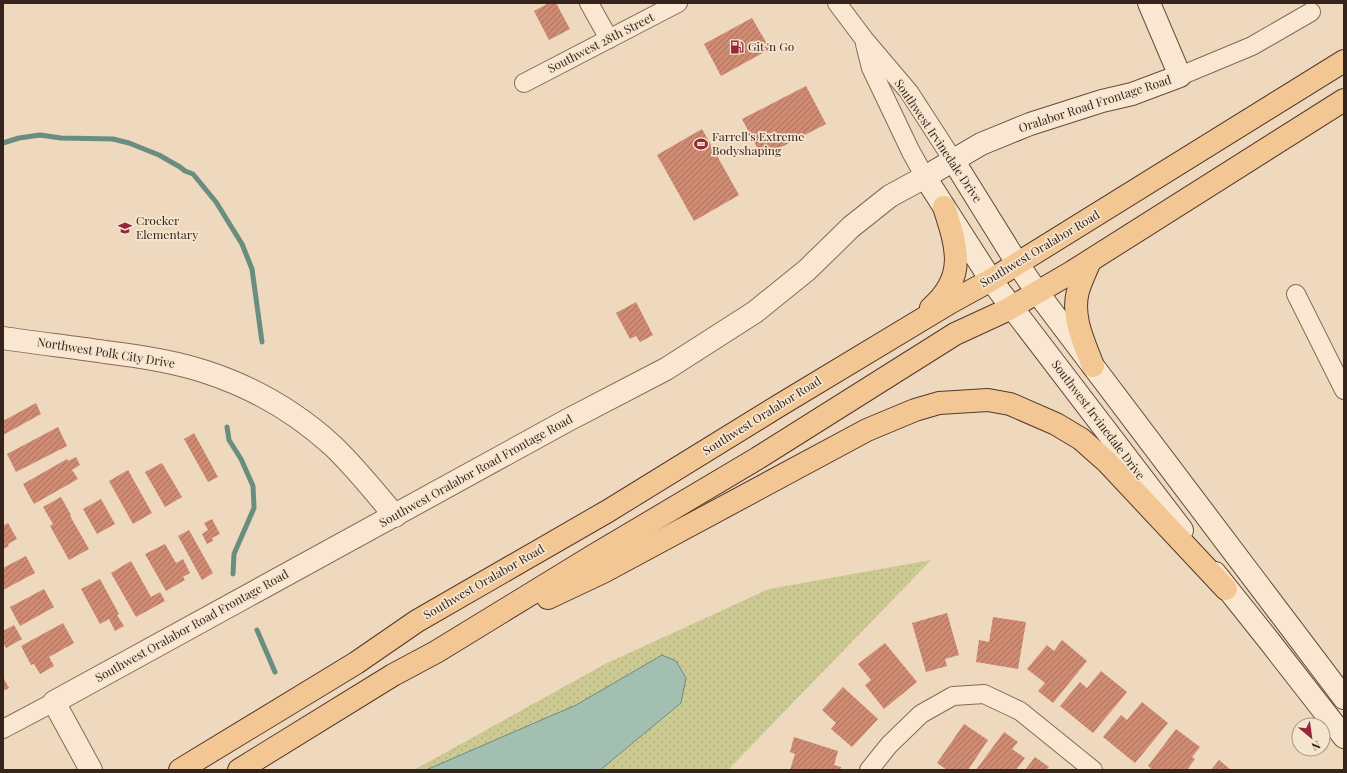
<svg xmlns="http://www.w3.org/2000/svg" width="1347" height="773" font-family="'Playfair Display',serif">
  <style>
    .grass { fill: url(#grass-dots) }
    .water { fill: #a2bfb2; stroke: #698d7f }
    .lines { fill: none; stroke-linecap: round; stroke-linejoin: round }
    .stream { stroke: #698d7f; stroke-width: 5 }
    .building { fill: url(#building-hatch) }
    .minor-casing { stroke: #866957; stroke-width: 20 }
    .tertiary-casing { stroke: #866957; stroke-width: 24 }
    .secondary-casing { stroke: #684a3a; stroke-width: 24 }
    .primary-casing { stroke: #54382b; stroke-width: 24 }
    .minor { stroke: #f9e7d1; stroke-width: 18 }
    .tertiary { stroke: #f9e7d1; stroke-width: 22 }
    .secondary { stroke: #f9e7d1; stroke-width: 22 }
    .primary { stroke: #f3c794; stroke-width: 22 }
    .labels { text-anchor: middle; stroke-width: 3.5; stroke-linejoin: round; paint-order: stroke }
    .street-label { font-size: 12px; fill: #35241c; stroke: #f5e4ce }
    .poi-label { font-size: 12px; fill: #35241c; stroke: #f5e4ce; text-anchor: start }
  </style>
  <defs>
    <pattern id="grass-dots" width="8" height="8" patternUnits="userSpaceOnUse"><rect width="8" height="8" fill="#ccca92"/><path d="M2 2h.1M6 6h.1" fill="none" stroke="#b0ad7d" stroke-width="1.8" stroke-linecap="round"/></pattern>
    <pattern id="building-hatch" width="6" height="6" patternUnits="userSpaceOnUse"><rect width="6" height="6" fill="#cd8b73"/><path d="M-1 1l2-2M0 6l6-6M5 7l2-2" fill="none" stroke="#a7715e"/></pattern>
  </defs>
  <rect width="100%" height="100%" fill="#eed8be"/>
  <polygon class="grass" points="931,560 728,770 414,770 605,664 769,589"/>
  <polygon class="water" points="662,655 676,661 686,678 681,703 600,770 426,770 576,705"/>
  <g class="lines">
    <g class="stream">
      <polyline points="3,143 19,138 40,135 61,138 113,139 129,143 159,155 180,167 185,171 193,174 216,202 242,244 252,269 262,342"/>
      <polyline points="227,427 229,440 241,459 253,486 254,508 234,554 233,574"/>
      <polyline points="257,630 275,672"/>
    </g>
  </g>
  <g class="building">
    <polygon points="549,3 556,3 570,29 549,40 534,11"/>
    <polygon points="752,18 770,49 721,76 704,44"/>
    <polygon points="806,86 826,124 762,157 742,119"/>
    <polygon points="702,129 739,195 694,221 657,155"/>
    <polygon points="636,302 653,335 640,342 636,336 630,339 616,313"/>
    <polygon points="36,403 41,414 3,435 3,421"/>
    <polygon points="58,427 67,446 16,472 7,454"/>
    <polygon points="194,433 218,477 208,482 184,439"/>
    <polygon points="76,457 80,465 72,470 78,479 34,504 23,484 67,459 68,461"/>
    <polygon points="162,463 182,497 165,507 145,472"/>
    <polygon points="128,470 152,513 133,524 109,481"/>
    <polygon points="61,497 71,515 70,516 89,549 69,560 50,526 53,524 43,507"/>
    <polygon points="101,499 115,524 97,534 83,509"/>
    <polygon points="212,519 220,534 212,538 213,541 207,544 202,534 208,530 204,523"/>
    <polygon points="8,523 17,539 8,544 9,546 3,549 3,526"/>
    <polygon points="189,530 213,573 202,580 178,536"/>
    <polygon points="165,544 176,563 183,559 190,573 183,577 185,580 166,591 145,554"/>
    <polygon points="26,556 35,573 3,590 3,568"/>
    <polygon points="131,561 151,597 160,592 165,601 136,617 111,573"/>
    <polygon points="100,579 119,614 117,615 124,626 115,631 109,619 100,624 81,589"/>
    <polygon points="44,589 54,607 20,626 10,607"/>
    <polygon points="947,613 959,655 945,659 947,666 926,672 912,623"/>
    <polygon points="993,617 1026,622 1018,669 976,662 979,640 989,642"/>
    <polygon points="63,623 74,643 49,657 54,666 40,674 34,664 31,665 21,646"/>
    <polygon points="14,625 22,639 6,648 3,643 3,631"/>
    <polygon points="1062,640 1087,661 1053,703 1038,691 1045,683 1027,669 1047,645 1054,651"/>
    <polygon points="885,643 917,682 884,709 865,685 871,680 858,664"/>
    <polygon points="1101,671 1127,692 1093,733 1060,706 1080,682 1087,688"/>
    <polygon points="3,677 9,688 3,691"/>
    <polygon points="843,687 878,719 852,747 831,729 836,723 822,710"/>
    <polygon points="1142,702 1168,723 1135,763 1103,737 1121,715 1127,720"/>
    <polygon points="964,724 988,740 968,770 947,770 937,763"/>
    <polygon points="1176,729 1200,747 1192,757 1195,759 1187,770 1153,770 1148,766"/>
    <polygon points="1004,732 1018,742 1012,749 1025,758 1016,770 976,770"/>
    <polygon points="794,737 838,751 834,765 841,767 840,770 790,770 795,754 790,752"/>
    <polygon points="1035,757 1049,767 1046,770 1025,770"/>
    <polygon points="1219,760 1231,770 1211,770"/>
  </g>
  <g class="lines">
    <g class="minor-casing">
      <g id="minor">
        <polyline points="589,3 609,39"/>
        <polyline points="837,3 864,39 909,92 953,160"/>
        <polyline points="865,44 871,68 911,152 925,177"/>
        <polyline points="1180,76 1252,46 1311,12"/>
        <polyline points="524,83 678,3"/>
        <polyline points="1296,294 1344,390"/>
        <polyline points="3,729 54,702"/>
        <polyline points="869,770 889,745 921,714 953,696 984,694 1020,711 1093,770"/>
      </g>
    </g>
    <g class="tertiary-casing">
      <g id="tertiary">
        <path d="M 3,338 C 37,343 71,347 105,352 C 139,356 173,361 206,372 C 252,387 297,413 333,446 C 355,467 375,492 395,516"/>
        <polyline points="91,770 54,702 568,420 666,369 755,312 807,270 851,227 890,196 925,177"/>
      </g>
    </g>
    <g class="secondary-casing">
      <g id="secondary">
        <polyline points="1149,3 1180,76 1132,94 1102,101 1030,124 981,144 925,177 991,280 1182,530"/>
        <polyline points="953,160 1017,263 1037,292 1344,698"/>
        <polyline points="1215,573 1270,642 1344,737"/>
      </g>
    </g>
    <g class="primary-casing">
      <g id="primary">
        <path d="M 1090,261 C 1086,271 1081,281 1078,291 C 1071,317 1084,342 1093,366"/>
        <path d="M 931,308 C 967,277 957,247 944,207"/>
        <polyline points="548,598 603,572 867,430 915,410 939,403 988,400 1010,404 1056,424 1081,439 1107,462 1226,589"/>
        <polyline points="180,770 356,663 417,621 608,511 780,405 951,302 991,280 1344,61"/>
        <polyline points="239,770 393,675 436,652 593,556 758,458 955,334 1007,310 1072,272 1344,100"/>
      </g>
    </g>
    <use href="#minor" class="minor"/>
    <use href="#tertiary" class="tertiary"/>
    <use href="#secondary" class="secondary"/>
    <use href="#primary" class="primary"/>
  </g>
  <defs>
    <g id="fuel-bare" transform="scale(1.08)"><path d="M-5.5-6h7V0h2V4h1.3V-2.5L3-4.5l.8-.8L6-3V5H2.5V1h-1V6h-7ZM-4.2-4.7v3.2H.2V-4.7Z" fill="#962638" stroke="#f5e4ce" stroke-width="2.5" paint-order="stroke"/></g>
    <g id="stadium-bare" transform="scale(1.08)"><path d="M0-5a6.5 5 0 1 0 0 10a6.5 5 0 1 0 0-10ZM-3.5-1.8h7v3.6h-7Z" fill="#962638" stroke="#f5e4ce" stroke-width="2.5" paint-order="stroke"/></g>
    <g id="school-bare" transform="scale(1.08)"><path d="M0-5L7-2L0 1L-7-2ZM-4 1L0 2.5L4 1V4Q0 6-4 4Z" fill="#962638" stroke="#f5e4ce" stroke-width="2.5" paint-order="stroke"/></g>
  </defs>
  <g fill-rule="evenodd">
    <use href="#fuel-bare" x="737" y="47"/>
    <use href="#stadium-bare" x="701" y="144"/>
    <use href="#school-bare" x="125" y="228"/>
  </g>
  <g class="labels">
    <g class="street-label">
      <text transform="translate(601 43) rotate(-27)" y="4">Southwest 28th Street</text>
      <text transform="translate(1095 104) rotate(-18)" y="4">Oralabor Road Frontage Road</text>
      <text transform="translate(938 141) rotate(56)" y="4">Southwest Irvinedale Drive</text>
      <text transform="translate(1040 249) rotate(-31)" y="4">Southwest Oralabor Road</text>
      <text transform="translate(106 353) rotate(9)" y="4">Northwest Polk City Drive</text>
      <text transform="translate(762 416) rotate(-32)" y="4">Southwest Oralabor Road</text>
      <text transform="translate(1098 420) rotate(53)" y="4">Southwest Irvinedale Drive</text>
      <text transform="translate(476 471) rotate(-29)" y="4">Southwest Oralabor Road Frontage Road</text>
      <text transform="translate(484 582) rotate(-30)" y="4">Southwest Oralabor Road</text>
      <text transform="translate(192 626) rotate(-29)" y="4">Southwest Oralabor Road Frontage Road</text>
    </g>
    <g class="poi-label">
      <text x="748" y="51">Git 'n Go</text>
      <text x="712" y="141">Farrell's Extreme<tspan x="712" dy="14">Bodyshaping</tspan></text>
      <text x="136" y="225">Crocker<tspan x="136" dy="14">Elementary</tspan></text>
    </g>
  </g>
  <rect width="1347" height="773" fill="none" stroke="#35241c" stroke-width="8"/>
  <g transform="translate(1311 737) rotate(151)"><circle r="19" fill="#f5e4ce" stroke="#a89787"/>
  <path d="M0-3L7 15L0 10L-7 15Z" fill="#962638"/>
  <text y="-6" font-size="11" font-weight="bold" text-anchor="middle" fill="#35241c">N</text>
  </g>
</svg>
